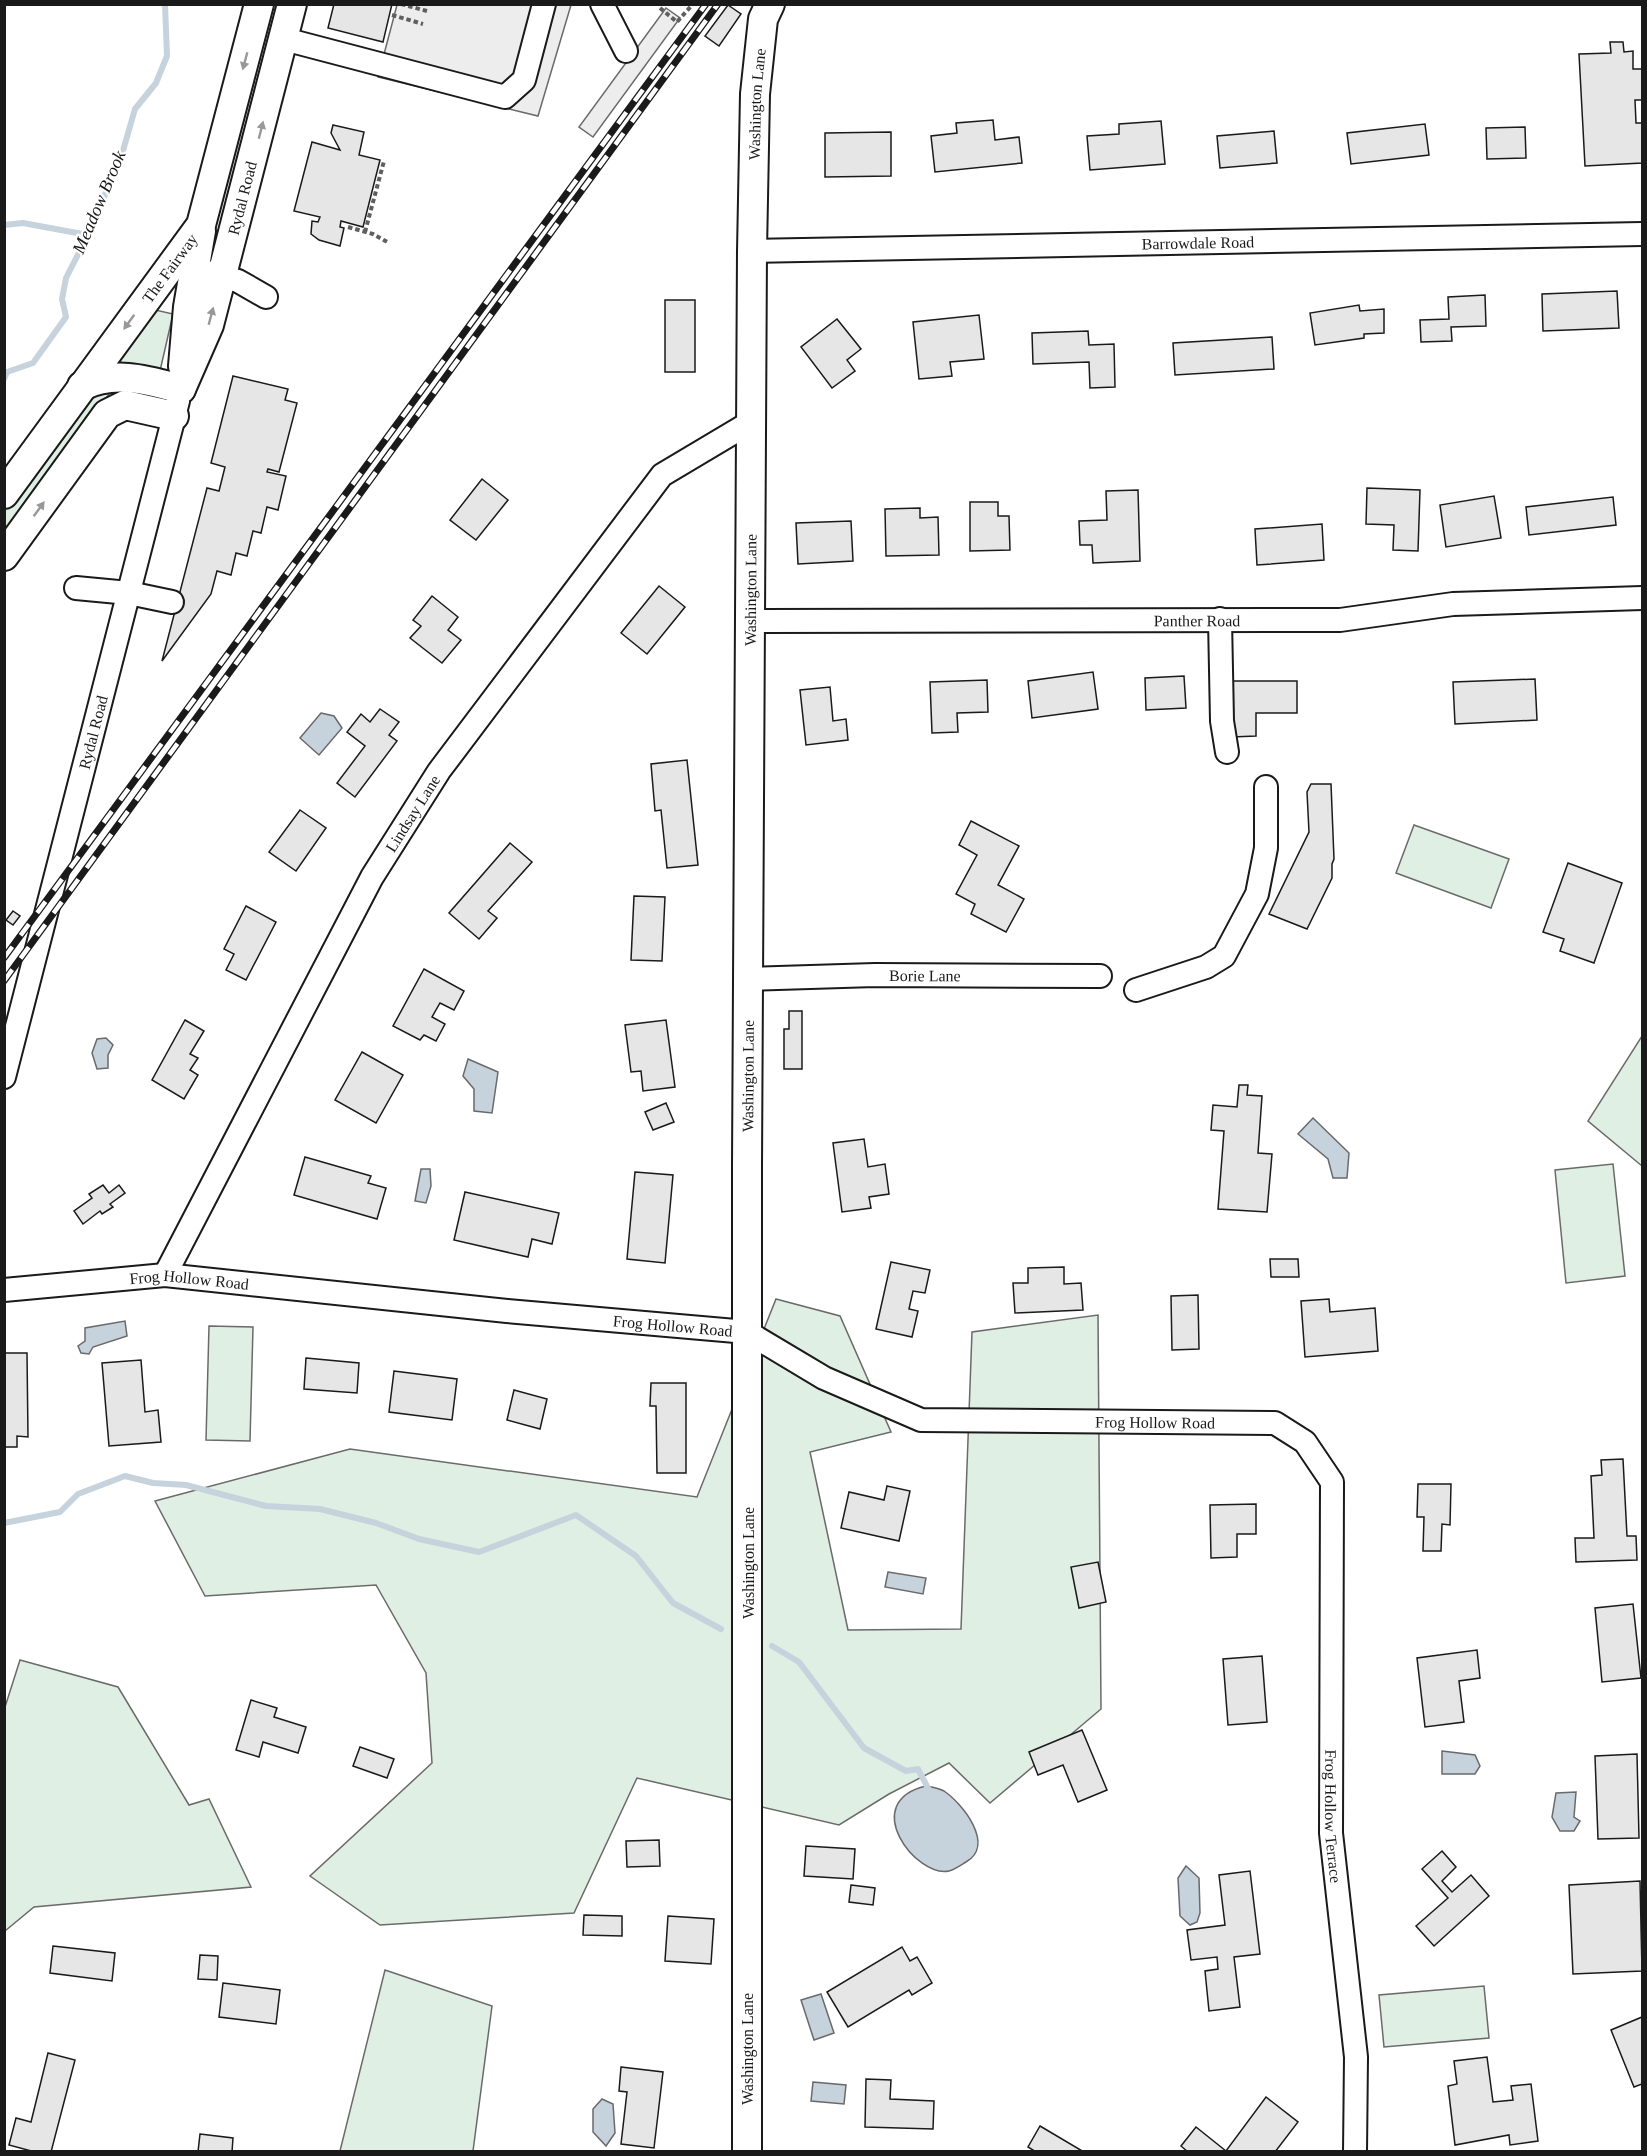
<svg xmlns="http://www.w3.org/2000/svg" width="1647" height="2156" font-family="'Times New Roman',serif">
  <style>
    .green { fill: #e0efe3; stroke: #6a6a6a; stroke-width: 1.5 }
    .parking { fill: #ededed; stroke: #6a6a6a; stroke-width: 1.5 }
    .water { fill: #c6d2dc; stroke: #6a6a6a; stroke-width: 1.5 }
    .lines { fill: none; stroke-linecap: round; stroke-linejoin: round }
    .stream { stroke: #c6d2dc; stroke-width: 6 }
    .building { fill: #e6e6e6; stroke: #1a1a1a; stroke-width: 1.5 }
    .minor-casing { stroke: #1a1a1a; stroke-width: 26 }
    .major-casing { stroke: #1a1a1a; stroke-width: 32 }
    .path { stroke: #5f5f5f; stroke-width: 4; stroke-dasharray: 4.5 3; stroke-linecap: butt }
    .minor { stroke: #fff; stroke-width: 22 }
    .major { stroke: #fff; stroke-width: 28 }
    .rail-casing { stroke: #1a1a1a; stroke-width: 7 }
    .rail { stroke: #fff; stroke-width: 4.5; stroke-dasharray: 14; stroke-linecap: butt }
    .oneway { fill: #989898 }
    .labels { text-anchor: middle; stroke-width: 4.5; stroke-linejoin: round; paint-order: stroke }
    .street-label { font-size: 16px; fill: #1a1a1a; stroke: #fff }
    .water-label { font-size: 18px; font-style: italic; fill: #1a1a1a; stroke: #fff }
  </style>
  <rect width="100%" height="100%" fill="#fff"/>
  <g class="green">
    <polygon points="151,309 173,314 160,371 114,361"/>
    <polygon points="114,391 109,394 5,537 5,508 77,407 91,395"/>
    <polygon points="1414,825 1509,859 1491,908 1396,873"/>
    <polygon points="1642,1036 1642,1166 1588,1121"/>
    <polygon points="1613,1164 1625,1276 1566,1283 1555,1170"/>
    <polygon points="776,1299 840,1316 891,1432 810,1452 848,1630 961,1629 972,1332 1098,1315 1101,1709 990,1803 949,1763 889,1794 839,1825 637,1778 574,1913 380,1925 310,1876 432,1763 426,1673 376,1585 205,1596 155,1501 350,1449 697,1497"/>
    <polygon points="209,1326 253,1327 250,1441 206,1440"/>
    <polygon points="20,1660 118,1687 189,1805 209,1799 251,1887 34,1907 5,1931 5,1707"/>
    <polygon points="385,1970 492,2006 473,2151 340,2151"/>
    <polygon points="1484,1986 1489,2038 1384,2047 1379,1995"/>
  </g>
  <g class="parking">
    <polygon points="397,5 571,5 538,116 378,77"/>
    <polygon points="666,8 680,18 593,137 579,127"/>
  </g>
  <g class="water">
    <polygon points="321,713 334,716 342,728 319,755 300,738"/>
    <polygon points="106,1038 113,1045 108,1055 108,1068 97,1069 92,1053 97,1039"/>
    <polygon points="468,1059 498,1072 492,1113 474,1111 474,1089 463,1076"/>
    <polygon points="1313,1118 1349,1153 1347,1178 1333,1178 1328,1159 1298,1134"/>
    <polygon points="421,1169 430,1169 431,1186 426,1203 415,1201"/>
    <polygon points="125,1321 127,1336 93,1347 89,1354 81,1353 78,1346 85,1341 85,1328"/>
    <polygon points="888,1572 926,1578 923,1594 885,1587"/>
    <polygon points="1442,1751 1475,1755 1480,1766 1475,1774 1442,1774"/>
    <path d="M 926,1786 C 932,1787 939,1788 944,1791 C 962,1803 996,1845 966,1862 C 961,1865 954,1870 949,1871 C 916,1878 858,1802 926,1786 Z"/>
    <polygon points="1576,1792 1574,1817 1580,1821 1574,1831 1560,1831 1552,1817 1556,1793"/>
    <polygon points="1186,1866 1199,1878 1200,1913 1197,1922 1190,1925 1180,1916 1178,1878"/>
    <polygon points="821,1994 834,2033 814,2040 801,2000"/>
    <polygon points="813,2082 846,2085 844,2104 811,2101"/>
    <polygon points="602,2099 613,2104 615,2133 606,2146 593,2132 593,2109"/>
  </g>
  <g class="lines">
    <g class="stream">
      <polyline points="4,225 23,223 88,235"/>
      <polyline points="4,379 7,372 33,363 66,317 62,299 66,278 88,235 122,154 135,109 156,83 167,56 165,4"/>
      <polyline points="4,1523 60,1512 78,1494 125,1476 153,1483 186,1485 266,1506 320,1509 376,1523 419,1539 479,1552 576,1515 636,1556 673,1603 721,1629"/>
      <polyline points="772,1646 799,1662 864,1748 906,1771 918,1769 930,1792"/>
    </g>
  </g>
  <g class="building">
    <polygon points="334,4 392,4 383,42 328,28"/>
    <polygon points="728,5 741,14 719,46 705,36"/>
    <polygon points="1610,42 1623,42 1624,52 1633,51 1633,69 1642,69 1642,100 1635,100 1636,123 1642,123 1642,163 1585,166 1579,54 1611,53"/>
    <polygon points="993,120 995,140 1019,137 1022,163 935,172 931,136 957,133 956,123"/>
    <polygon points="1161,121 1165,164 1090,170 1087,136 1119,134 1119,124"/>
    <polygon points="1425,124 1429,155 1351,164 1347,133"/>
    <polygon points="333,125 364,132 359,155 380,160 363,227 341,221 340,227 344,228 340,246 319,240 311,234 312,221 318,222 320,217 294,211 312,142 340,150 331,133"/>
    <polygon points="1525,127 1526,158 1487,159 1486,128"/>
    <polygon points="1274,131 1277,163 1220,168 1217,136"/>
    <polygon points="891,132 891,176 825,177 825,133"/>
    <polygon points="1617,291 1619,328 1543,331 1542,294"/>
    <polygon points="1485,295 1486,326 1451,327 1452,341 1421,342 1420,320 1449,319 1448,297"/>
    <rect x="665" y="300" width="30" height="72"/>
    <polygon points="1359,305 1360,311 1384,309 1384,333 1364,334 1364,338 1315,345 1310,313"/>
    <polygon points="979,315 984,359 950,362 952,376 919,379 913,322"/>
    <polygon points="837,319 861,349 847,360 855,371 832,388 801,347"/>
    <polygon points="1088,331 1089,345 1114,344 1115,387 1090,388 1089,362 1033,364 1032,333"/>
    <polygon points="1272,337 1274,369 1175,375 1173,343"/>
    <polygon points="233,376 288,389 285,400 297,403 279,472 268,469 267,472 286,476 278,510 267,507 261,533 253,531 247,556 236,553 231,575 217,571 211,594 162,661 207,488 219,491 225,467 211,463"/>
    <polygon points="482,479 508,500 476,540 450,520"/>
    <polygon points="1367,488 1420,490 1418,551 1393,550 1394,525 1366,524"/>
    <polygon points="1138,490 1140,561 1093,563 1092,545 1080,545 1079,521 1107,520 1106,491"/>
    <polygon points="1494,496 1501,538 1446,547 1440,505"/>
    <polygon points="1613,497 1616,525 1529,535 1526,507"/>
    <polygon points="970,502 998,502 998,516 1009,516 1010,550 970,551"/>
    <polygon points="920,508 920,518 938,517 939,555 886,556 885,509"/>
    <polygon points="851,521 853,561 798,564 796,523"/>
    <polygon points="1322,524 1324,560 1257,565 1255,529"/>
    <polygon points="659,586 685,607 647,654 621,633"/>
    <polygon points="432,596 458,617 448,630 461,640 442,663 410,638 421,626 413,620"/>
    <polygon points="1093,672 1098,709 1032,718 1028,681"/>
    <polygon points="1184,676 1186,708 1146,710 1145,678"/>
    <polygon points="1535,679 1537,720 1455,724 1453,682"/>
    <polygon points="987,680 988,712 957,713 958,732 932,733 930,682"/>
    <polygon points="1231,681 1297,681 1297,713 1256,713 1256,736 1232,737"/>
    <polygon points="830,687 833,721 846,719 848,740 806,745 800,690"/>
    <polygon points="380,709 399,722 389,735 397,741 355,797 337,783 365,746 347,732 361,714 370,722"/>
    <polygon points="687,760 698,865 667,868 661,810 655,811 651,764"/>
    <polygon points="1311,784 1331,784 1334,859 1332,864 1332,878 1307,929 1269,914 1309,832 1307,792"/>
    <polygon points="300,810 326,828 296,871 269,852"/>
    <polygon points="971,821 1019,846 998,885 1024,899 1006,932 971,914 975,904 956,894 977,855 959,845"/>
    <polygon points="510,843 532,862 488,911 497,918 479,939 449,913"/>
    <polygon points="1568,863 1622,883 1594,963 1560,951 1564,939 1543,932"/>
    <polygon points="634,896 665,897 662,961 631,960"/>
    <polygon points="246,906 276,922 246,980 226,970 234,954 224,949"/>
    <polygon points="13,911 20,916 13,925 6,920"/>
    <polygon points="424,969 464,991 454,1010 440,1003 432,1017 445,1024 436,1041 424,1035 420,1040 393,1026"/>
    <polygon points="789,1011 802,1011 802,1069 784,1069 784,1029 789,1029"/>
    <polygon points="185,1020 204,1031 190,1054 198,1058 190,1070 198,1075 184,1099 152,1080"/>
    <polygon points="666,1020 675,1087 643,1091 641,1071 631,1072 625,1025"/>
    <polygon points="362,1052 403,1075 376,1123 335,1100"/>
    <polygon points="1239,1085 1248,1085 1247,1095 1262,1096 1258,1153 1272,1154 1267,1212 1218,1209 1224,1131 1211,1130 1213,1105 1237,1107"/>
    <polygon points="666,1103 674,1122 653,1130 645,1112"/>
    <polygon points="864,1139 868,1167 885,1164 889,1194 869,1197 871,1208 842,1212 833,1143"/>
    <polygon points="305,1157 371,1176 368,1183 386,1188 377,1219 294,1195"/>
    <polygon points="635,1172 673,1175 665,1263 627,1259"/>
    <polygon points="103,1185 109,1193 119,1185 125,1193 110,1204 113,1207 102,1214 100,1211 83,1224 74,1211 92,1198 89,1194"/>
    <polygon points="465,1192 559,1213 552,1244 532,1239 528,1257 454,1240"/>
    <polygon points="1270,1259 1298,1259 1299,1277 1271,1277"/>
    <polygon points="891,1262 930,1270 925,1293 913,1291 909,1309 918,1311 912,1337 876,1329"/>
    <polygon points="1064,1267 1064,1284 1081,1283 1083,1310 1015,1313 1013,1283 1028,1283 1028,1268"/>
    <polygon points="1198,1295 1199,1349 1172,1350 1171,1296"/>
    <polygon points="1329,1299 1330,1312 1375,1308 1378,1351 1305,1357 1301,1301"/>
    <polygon points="4,1353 27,1353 28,1437 17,1436 17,1447 4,1447"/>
    <polygon points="306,1358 359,1363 357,1393 304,1389"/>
    <polygon points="141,1360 145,1412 158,1410 161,1442 109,1446 102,1363"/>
    <polygon points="394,1371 457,1379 452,1420 389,1412"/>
    <polygon points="651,1383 686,1383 686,1473 657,1473 656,1406 650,1406"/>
    <polygon points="514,1390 547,1399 540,1429 507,1420"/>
    <polygon points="1623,1459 1627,1536 1636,1536 1637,1560 1576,1562 1575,1538 1594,1538 1591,1476 1602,1475 1601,1460"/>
    <polygon points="1418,1484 1451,1484 1450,1525 1442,1524 1441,1551 1423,1551 1424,1517 1417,1517"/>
    <polygon points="887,1486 910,1491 899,1541 841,1528 849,1492 884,1500"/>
    <polygon points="1256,1504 1256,1534 1237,1534 1237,1557 1211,1558 1210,1505"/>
    <polygon points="1098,1562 1106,1602 1079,1608 1071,1567"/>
    <polygon points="1633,1604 1641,1678 1602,1682 1595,1608"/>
    <polygon points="1477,1650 1480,1678 1459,1681 1464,1722 1425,1727 1417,1658"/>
    <polygon points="1262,1656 1267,1722 1228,1725 1223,1659"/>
    <polygon points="251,1700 277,1708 274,1717 306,1727 298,1753 263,1742 259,1757 236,1750"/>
    <polygon points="1082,1730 1107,1790 1078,1802 1063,1765 1038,1775 1029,1752"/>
    <polygon points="360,1747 394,1759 387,1778 353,1766"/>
    <polygon points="1637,1754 1639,1838 1598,1839 1595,1756"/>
    <polygon points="659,1840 660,1866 627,1867 626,1841"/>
    <polygon points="806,1846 855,1849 853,1879 804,1876"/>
    <polygon points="1442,1851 1456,1867 1442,1881 1452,1892 1471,1875 1489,1896 1434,1946 1416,1926 1448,1898 1422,1869"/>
    <polygon points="1250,1871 1260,1954 1234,1957 1240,2007 1209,2011 1205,1971 1218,1969 1217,1957 1191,1960 1187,1930 1225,1925 1219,1875"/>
    <polygon points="1640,1881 1642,1971 1573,1974 1569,1885"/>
    <polygon points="851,1885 875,1888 873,1905 849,1902"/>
    <polygon points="584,1915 622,1916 622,1936 583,1935"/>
    <polygon points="668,1916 714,1919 711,1964 665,1961"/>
    <polygon points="53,1946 115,1953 112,1981 50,1973"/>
    <polygon points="902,1947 910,1961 917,1957 932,1983 912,1995 909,1990 848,2027 827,1992"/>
    <polygon points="200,1955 218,1956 217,1980 198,1979"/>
    <polygon points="223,1983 280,1990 276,2024 219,2017"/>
    <polygon points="1642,2017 1642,2084 1634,2087 1611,2030"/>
    <polygon points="48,2053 75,2060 51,2152 35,2152 9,2145 16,2118 31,2122"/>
    <polygon points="1487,2057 1493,2102 1513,2100 1511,2086 1531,2084 1538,2141 1510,2145 1509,2135 1455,2145 1448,2086 1457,2084 1454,2061"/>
    <polygon points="621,2067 663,2072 654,2148 621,2144 627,2092 619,2091"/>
    <polygon points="866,2079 891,2080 890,2099 934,2101 933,2129 865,2127"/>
    <polygon points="1266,2097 1298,2122 1275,2152 1188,2152 1181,2146 1196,2127 1226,2151"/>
    <polygon points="1040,2126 1084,2152 1036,2152 1028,2147"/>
    <polygon points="200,2134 233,2138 232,2152 198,2152"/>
  </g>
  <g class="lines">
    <g class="minor-casing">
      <g id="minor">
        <polyline points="602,4 626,51"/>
        <polyline points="284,39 505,97 524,80 544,4"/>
        <path id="s1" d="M 752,251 L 1642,234"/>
        <polyline points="207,272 238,281 266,297"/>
        <polyline points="76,588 129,593 172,602"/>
        <polyline points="1220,619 1222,721 1227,752"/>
        <path id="s2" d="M 751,621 L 1340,620 L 1453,604 L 1642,598"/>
        <path id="s3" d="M 748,979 L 875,975 L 1100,976"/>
        <polyline points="1136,990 1206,967 1224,956 1257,894 1266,848 1266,787"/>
        <path id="s4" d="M 4,1077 L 178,401"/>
        <path id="s5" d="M 165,1275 L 372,877 L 439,771 L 662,475 L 751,422"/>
        <path id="s6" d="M 4,1290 L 165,1275 L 507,1311 L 747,1332 L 824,1378 L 921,1420 L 1275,1423 L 1305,1442 L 1332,1482 L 1331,1833 L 1356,2057 L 1355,2152"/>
      </g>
    </g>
    <g class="major-casing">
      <g id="major">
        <polyline points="183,366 188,307 201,231"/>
        <path d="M 82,386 C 115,370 147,380 181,389"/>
        <path id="s7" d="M 181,389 L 209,325 L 292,4"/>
        <path id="s8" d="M 4,494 L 201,225 L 259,4"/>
        <polyline points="4,556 107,414 125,405 174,416"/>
        <path id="s9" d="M 747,2152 L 747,1165 L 752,251 L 755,94 L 763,19 L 770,4"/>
      </g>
    </g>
    <g class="path">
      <polyline points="401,4 427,11"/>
      <polyline points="660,8 677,22 693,4"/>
      <polyline points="392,15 423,24"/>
      <polyline points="348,227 373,234 389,243"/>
      <polyline points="365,232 384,161"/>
    </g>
    <use href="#minor" class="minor"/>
    <use href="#major" class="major"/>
    <g class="rail-casing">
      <g id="rail">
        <polyline points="4,958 706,4"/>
        <polyline points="4,981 718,4"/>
      </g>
    </g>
    <use href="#rail" class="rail"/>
  </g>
  <defs><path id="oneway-solid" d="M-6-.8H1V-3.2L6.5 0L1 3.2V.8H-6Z" transform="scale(1.5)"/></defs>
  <g class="oneway">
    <use href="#oneway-solid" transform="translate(245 61) rotate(105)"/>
    <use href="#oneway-solid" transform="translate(261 130) rotate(-76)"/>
    <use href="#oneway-solid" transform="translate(211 316) rotate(-75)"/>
    <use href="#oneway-solid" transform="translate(129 322) rotate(126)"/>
    <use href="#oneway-solid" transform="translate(39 509) rotate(-54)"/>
  </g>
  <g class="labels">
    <g class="street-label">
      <text dy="6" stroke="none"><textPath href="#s9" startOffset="2048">Washington Lane</textPath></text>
      <text dy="6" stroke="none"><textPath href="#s7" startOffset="201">Rydal Road</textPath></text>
      <text dy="6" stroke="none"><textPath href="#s1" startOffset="446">Barrowdale Road</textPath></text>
      <text dy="6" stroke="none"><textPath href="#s8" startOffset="280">The Fairway</textPath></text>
      <text dy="6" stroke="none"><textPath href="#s9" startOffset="1562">Washington Lane</textPath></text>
      <text dy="6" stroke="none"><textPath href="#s2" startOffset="446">Panther Road</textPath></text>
      <text dy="6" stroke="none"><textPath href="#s4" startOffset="356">Rydal Road</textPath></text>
      <text dy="6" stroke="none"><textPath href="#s5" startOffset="524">Lindsay Lane</textPath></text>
      <text dy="6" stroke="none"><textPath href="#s3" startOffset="177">Borie Lane</textPath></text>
      <text dy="6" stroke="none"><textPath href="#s9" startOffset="1076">Washington Lane</textPath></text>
      <text dy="6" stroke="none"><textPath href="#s6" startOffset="186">Frog Hollow Road</textPath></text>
      <text dy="6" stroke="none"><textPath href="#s6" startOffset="672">Frog Hollow Road</textPath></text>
      <text dy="6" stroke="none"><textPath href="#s6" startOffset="1176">Frog Hollow Road</textPath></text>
      <text transform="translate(748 1563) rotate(-90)" y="6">Washington Lane</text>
      <text dy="6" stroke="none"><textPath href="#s6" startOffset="1714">Frog Hollow Terrace</textPath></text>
      <text transform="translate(747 2049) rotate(-90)" y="6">Washington Lane</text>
    </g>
    <g class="water-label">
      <text transform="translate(99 202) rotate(-67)" y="6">Meadow Brook</text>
    </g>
  </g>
  <rect width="1647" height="2156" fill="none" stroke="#1a1a1a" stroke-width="12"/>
</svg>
